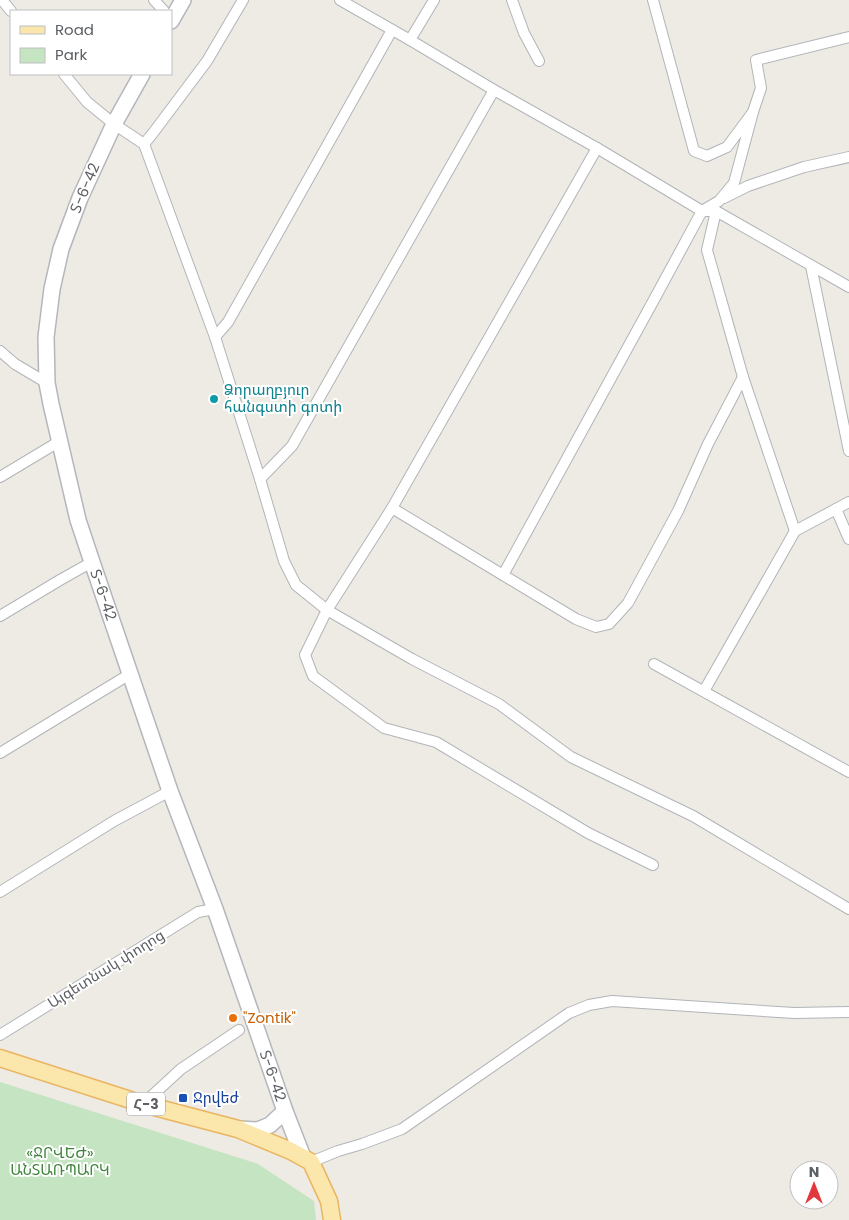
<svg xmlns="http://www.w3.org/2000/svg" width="849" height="1220" font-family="Poppins,'Noto Sans Armenian',sans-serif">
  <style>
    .green { fill: #c5e4c1 }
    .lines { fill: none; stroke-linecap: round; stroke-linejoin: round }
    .street-casing { stroke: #b1b5b8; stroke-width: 12 }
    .secondary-casing { stroke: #b3b7bb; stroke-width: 18 }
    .primary-casing { stroke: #eab561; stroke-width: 19 }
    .street { stroke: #fff; stroke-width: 10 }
    .secondary { stroke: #fff; stroke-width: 15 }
    .primary { stroke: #fbe6ac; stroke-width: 16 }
    .culture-dot { fill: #0f9aa8; stroke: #fff; stroke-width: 2 }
    .food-dot { fill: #e8710a; stroke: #fff; stroke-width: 2 }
    .transit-dot { fill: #1a4fb4; stroke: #fff; stroke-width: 2 }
    .labels { text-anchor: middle; stroke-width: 4; stroke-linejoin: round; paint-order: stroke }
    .shield { fill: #fff; stroke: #8d9092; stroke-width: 1 }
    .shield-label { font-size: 14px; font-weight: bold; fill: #5c6064 }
    .street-label { font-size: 15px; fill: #5c6064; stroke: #fff }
    .culture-label { font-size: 15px; fill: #0d838f; stroke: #fff; text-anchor: start }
    .food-label { font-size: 15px; fill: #c56008; stroke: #fff; text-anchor: start }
    .transit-label { font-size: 15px; fill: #164399; stroke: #fff; text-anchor: start }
    .park-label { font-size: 15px; fill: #3e843a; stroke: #fff }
  </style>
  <rect width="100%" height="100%" fill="#eeeae4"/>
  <polygon class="green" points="0,1082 258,1164 314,1201 316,1220 0,1220"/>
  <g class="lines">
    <g class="street-casing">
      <g id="street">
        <polyline points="2,0 11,11"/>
        <polyline points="154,0 164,11"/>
        <polyline points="340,0 410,40 494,90 597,148 702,211 716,211 849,287"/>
        <polyline points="512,0 524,33 539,61"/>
        <polyline points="410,40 434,0"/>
        <polyline points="64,74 87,102 114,124 144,144 215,337 260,479 284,561 296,585 327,610 412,659 499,704 571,757 693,816 849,909"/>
        <polyline points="753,112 761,88 756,60 849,37"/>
        <polyline points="144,144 153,133 207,61 243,0"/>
        <polyline points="597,148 392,508 327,610 305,655 313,676 384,728 436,742 588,833 653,865"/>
        <polyline points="724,198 748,186 804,167 849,157"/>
        <polyline points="716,211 707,250 743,377 795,531"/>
        <polyline points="811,266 849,451"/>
        <polyline points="215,337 228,322 392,30"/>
        <polyline points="0,351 15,364 47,383"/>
        <polyline points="0,477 60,441"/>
        <polyline points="260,479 292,446 494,90"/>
        <polyline points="392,508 503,575 656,296 702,211 719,201 734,183 753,112 727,147 707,156 694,151 653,0"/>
        <polyline points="836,509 849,502"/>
        <polyline points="503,575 576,619 596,627 609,624 628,603 678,511 708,444 743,377"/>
        <polyline points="0,616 60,580 92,562"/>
        <polyline points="654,664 849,772"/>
        <polyline points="704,691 795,531 836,509 849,539"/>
        <polyline points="0,753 130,674"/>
        <polyline points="0,892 114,821 170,791"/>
        <polyline points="0,1035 198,912 215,909"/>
        <polyline points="143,1104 181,1069 239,1030"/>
        <polyline points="311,1162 338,1151 362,1144 402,1129 569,1013 589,1005 612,1001 794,1013 849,1012"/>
      </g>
    </g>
    <g class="secondary-casing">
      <g id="secondary">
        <polyline points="171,21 183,0"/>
        <path id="s1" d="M 142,74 L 114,124 L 80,198 L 61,249 L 52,289 L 46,337 L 47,383 L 51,404 L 78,520 L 92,562 L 170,791 L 215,909 L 285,1111 L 303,1157"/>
        <polyline points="240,1129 258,1130 270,1125 285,1111"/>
      </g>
    </g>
    <g class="primary-casing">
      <polyline id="primary" points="0,1058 143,1104 238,1129 291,1151 311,1162 329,1201 332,1220"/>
    </g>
    <use href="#street" class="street"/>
    <use href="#secondary" class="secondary"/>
    <use href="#primary" class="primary"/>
  </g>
  <circle class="culture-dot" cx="214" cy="399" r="5"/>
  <circle class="food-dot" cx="233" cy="1018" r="5"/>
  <rect class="transit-dot" x="178" y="1093" width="10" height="10" rx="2.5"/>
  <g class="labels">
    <rect class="shield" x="127" y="1092.5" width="38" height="23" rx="4"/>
    <g class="shield-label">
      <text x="146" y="1109">Հ-3</text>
    </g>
    <g class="street-label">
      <text transform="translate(85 188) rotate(-67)" y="5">Տ-6-42</text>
      <text dy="5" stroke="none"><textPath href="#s1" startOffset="548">Տ-6-42</textPath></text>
      <text transform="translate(106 969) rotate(-32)" y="5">Այգետնակ փողոց</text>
      <text dy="5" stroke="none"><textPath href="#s1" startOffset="1058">Տ-6-42</textPath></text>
    </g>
    <g class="culture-label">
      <text x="224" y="395">Ձորաղբյուր<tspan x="224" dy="17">հանգստի գոտի</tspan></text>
    </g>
    <g class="food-label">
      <text x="243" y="1023">"Zontik"</text>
    </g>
    <g class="transit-label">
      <text x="193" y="1103">Ջրվեժ</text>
    </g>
    <g class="park-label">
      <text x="60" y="1158">«ՋՐՎԵԺ»<tspan x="60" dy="17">ԱՆՏԱՌՊԱՐԿ</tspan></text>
    </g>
  </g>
  <rect x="10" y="10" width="162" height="65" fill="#ffffff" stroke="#bebfc1"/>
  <rect x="20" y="26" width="25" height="8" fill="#fbe6ac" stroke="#bebfc1"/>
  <text x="55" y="35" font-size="15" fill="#5c6064">Road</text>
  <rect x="20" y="48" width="25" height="15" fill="#c5e4c1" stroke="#bebfc1"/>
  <text x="55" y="60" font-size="15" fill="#5c6064">Park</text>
  <g transform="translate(814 1185)"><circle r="24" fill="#ffffff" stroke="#bebfc1"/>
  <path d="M0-4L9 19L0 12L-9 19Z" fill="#e0383c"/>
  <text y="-8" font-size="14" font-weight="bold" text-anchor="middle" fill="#5c6064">N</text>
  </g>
</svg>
